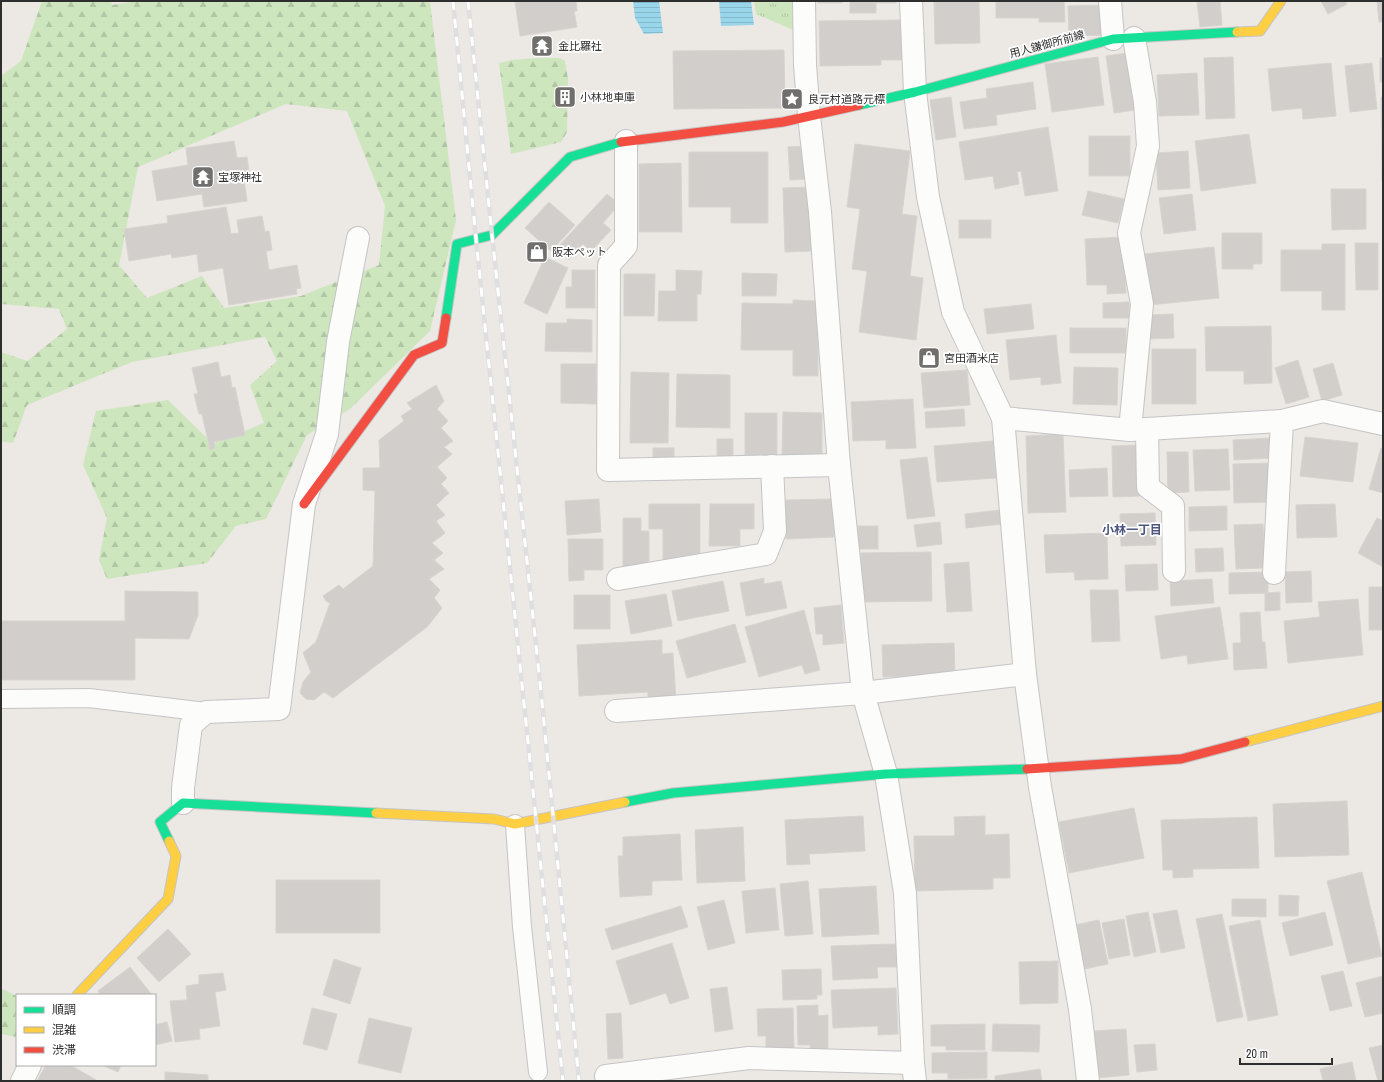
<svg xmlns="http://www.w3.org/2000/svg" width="1384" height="1082" font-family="'Archivo Narrow','Noto Sans JP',sans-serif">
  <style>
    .forest { fill: url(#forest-firs); fill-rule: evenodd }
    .park { fill: url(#park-tufts) }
    .water { fill: url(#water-rules) }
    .building { fill: #d1cecb; stroke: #d7d4d0 }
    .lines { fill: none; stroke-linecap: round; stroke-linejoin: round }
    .lane-casing { stroke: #c5c4c5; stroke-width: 20 }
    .street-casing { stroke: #c5c4c5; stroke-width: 24 }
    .fast-casing { stroke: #c5c4c5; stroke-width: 11 }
    .slow-casing { stroke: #c5c4c5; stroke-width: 11 }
    .jam-casing { stroke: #c5c4c5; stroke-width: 11 }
    .lane { stroke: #fcfcfb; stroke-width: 18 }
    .street { stroke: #fcfcfb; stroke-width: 22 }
    .fast { stroke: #16e098; stroke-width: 9 }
    .slow { stroke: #ffcf43; stroke-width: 9 }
    .jam { stroke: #f24e42; stroke-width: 9 }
    .rail-casing { stroke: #dfdfe1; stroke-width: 4.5 }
    .rail { stroke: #fff; stroke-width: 3; stroke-dasharray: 9; stroke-linecap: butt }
    .labels { text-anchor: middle; stroke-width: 3.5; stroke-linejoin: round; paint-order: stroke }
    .street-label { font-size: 11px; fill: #2e2e2e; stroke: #fff }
    .poi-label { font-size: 11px; fill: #2e2e2e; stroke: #fff; text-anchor: start }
    .neighbourhood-label { font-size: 12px; font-weight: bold; fill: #4d5680; stroke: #fff }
  </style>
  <defs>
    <pattern id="forest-firs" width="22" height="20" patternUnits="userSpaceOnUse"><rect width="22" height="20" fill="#cee6be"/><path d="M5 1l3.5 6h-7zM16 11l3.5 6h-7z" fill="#b1c6a4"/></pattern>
    <pattern id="park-tufts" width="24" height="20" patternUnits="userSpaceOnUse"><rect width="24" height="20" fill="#cee6be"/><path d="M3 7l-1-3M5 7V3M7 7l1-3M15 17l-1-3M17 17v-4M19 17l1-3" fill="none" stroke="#b1c6a4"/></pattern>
    <pattern id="water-rules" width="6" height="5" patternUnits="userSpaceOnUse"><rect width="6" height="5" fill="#99d6ec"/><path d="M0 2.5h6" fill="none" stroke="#84b8cb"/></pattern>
  </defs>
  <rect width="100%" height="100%" fill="#ece8e4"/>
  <g class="forest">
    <path d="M 42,1 L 111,1 L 112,5 L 137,1 L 430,1 L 456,220 L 430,331 L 350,409 L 307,435 L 266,519 L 236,526 L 207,563 L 107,579 L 99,560 L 107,518 L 83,465 L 96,411 L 168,400 L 213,444 L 264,423 L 250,385 L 277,361 L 265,337 L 132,362 L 27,405 L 13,443 L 1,441 L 1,352 L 27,361 L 67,329 L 59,309 L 1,304 L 1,76 L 21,61 ZM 286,104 L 347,111 L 385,206 L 379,265 L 301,296 L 224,308 L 202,276 L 147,298 L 119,265 L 138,167 Z"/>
    <polygon points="537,58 560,58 565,61 568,79 567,132 561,142 511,154 499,63 512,60"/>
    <polygon points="1,947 2,989 17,996 17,1037 1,1034"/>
  </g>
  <polygon class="park" points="754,1 792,1 793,30 756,14"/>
  <g class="water">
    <polygon points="633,1 659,1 663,33 644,34 635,18"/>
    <polygon points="719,1 751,1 754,25 721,26"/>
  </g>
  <g class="building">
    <polygon points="515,1 576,1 577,11 574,11 577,27 520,36"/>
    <rect x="818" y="1" width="24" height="2"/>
    <polygon points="850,1 896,1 896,3 876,3 876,13 850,13"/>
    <polygon points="934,1 979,1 980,43 935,44"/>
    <polygon points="996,1 1064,1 1065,22 1039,22 1039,18 996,18"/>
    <polygon points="1197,1 1220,1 1222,25 1200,27"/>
    <polygon points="1321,1 1345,1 1347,4 1328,14"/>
    <polygon points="1377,1 1383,1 1383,22 1379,22"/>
    <polygon points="1103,5 1103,35 1069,36 1068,6"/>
    <polygon points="903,20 904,60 881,60 881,65 820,66 819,21"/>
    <polygon points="784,50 785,108 674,109 673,51"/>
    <polygon points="1127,53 1135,110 1114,113 1106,56"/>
    <polygon points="1098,57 1104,105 1052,112 1045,64"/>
    <polygon points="1233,57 1235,118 1206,119 1204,58"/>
    <rect x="1380" y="58" width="3" height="24"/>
    <polygon points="1331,63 1336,116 1303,119 1302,108 1272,111 1268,69"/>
    <polygon points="1372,63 1377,109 1350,112 1345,66"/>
    <polygon points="1197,73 1199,115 1159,116 1157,75"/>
    <polygon points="1033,82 1036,109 996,115 997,125 964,129 960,102 987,98 986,89"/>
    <polygon points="572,88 575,103 559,106 556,91"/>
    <polygon points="951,97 956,137 936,140 930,100"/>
    <polygon points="1381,97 1383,97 1383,182 1382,182"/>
    <polygon points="1048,127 1058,191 1025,196 1021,171 1017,172 1019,184 995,189 993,176 965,180 959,142"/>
    <polygon points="1249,134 1256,183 1201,191 1195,141"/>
    <rect x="1089" y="136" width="41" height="40"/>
    <polygon points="234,141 237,158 247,157 250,179 244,179 247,201 204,207 202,194 157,201 152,171 188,165 186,148"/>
    <polygon points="855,144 910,151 902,214 917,216 910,276 923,278 916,340 859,332 867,271 852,269 860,209 847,207"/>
    <polygon points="809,146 810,179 790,180 788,147"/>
    <polygon points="1188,151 1190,188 1158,190 1156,153"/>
    <polygon points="689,152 768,152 768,223 731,223 731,207 689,207"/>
    <polygon points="681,163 682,232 639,232 639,164"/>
    <polygon points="812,187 814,251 785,252 783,188"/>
    <polygon points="1331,189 1366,189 1366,229 1332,230"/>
    <polygon points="1088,191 1124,199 1118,223 1082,215"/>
    <polygon points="607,194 619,204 603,223 611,230 591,251 583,244 569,260 556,249"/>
    <polygon points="1192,194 1196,230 1164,234 1159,198"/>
    <polygon points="549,202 575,225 551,251 525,228"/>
    <polygon points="226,207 231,234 239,233 237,220 262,216 265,232 269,231 272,250 266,251 269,270 297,265 301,288 296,289 297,294 229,305 223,268 199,272 197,254 172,258 171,254 129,261 124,229 168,223 167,216"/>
    <rect x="959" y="220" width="32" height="18"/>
    <polygon points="1222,233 1262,233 1262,264 1253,264 1253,269 1222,269"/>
    <polygon points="1124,237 1126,293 1107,294 1107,285 1087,285 1085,239"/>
    <polygon points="1355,243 1378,243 1378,290 1356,290"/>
    <polygon points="1322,244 1345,244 1345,310 1322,310 1322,291 1281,291 1281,250 1322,250"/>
    <polygon points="1214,247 1219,298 1149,305 1144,254"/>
    <polygon points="545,257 568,268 547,314 524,303"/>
    <polygon points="572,270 595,270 595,308 566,308 566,287 572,287"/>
    <polygon points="676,270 702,271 701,294 697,294 697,321 658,321 659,291 676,291"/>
    <polygon points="742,273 777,274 776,296 742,296"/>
    <polygon points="624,274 655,274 654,316 624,316"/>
    <polygon points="793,300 818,301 818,376 793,376 793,350 741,350 742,303 793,304"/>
    <polygon points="1129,302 1129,318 1103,318 1103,303"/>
    <polygon points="1031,304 1034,329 987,334 984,309"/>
    <polygon points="1173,314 1174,338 1147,339 1147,315"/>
    <polygon points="567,319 592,320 592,352 545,351 546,323 567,323"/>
    <polygon points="1271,326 1272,383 1244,384 1244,371 1206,371 1205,327"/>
    <rect x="1070" y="328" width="56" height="25"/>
    <polygon points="1056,335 1061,383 1041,385 1041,377 1010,380 1006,340"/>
    <rect x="1152" y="349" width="44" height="55"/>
    <polygon points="1298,360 1309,397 1286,404 1275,368"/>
    <polygon points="218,362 221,377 230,375 232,388 235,387 245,435 214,442 215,448 210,450 202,414 199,414 194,394 198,394 192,368"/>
    <polygon points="1333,363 1342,395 1322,401 1313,369"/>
    <polygon points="561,364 596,364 596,404 561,403"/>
    <polygon points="1074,367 1118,368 1117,405 1073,404"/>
    <polygon points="967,370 970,405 924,408 921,373"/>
    <polygon points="631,372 669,373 668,443 630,443"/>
    <polygon points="677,374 730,375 730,428 676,427"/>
    <polygon points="436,385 444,401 437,409 448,421 441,428 453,441 444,447 452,454 437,467 447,478 441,484 449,493 436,505 445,515 436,521 445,533 432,543 443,553 434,560 444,569 429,579 440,590 434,598 442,608 427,627 333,698 324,692 314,700 306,699 300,693 303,682 311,672 303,653 316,642 330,603 326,601 323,596 339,585 343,589 373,566 375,491 363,490 363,468 380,468 379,440 404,421 401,416 412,409 407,403"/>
    <polygon points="913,399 916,448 886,449 886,440 853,441 851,402"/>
    <polygon points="964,409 965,426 926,428 925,412"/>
    <polygon points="783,412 822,413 822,458 782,458"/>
    <rect x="745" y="413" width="32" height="45"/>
    <polygon points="1063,434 1066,512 1028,513 1026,436"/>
    <polygon points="1305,437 1358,443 1353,482 1300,476"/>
    <polygon points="1272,438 1273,458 1234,460 1233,440"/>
    <polygon points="717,439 733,439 733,460 717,459"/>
    <polygon points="993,441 996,478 937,482 934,446"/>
    <polygon points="1139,445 1140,496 1113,497 1112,446"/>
    <polygon points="653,448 674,448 674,462 653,461"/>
    <polygon points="1381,448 1383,448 1383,493 1369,489"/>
    <polygon points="1228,449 1230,490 1195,491 1193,450"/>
    <polygon points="1167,452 1188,452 1189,492 1168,493"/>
    <polygon points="927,457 935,516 907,519 900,460"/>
    <polygon points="1270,463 1271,502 1234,503 1233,464"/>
    <polygon points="1107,468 1108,496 1070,497 1069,470"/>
    <polygon points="599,499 601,532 567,535 565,501"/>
    <polygon points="833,499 834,537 786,539 785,500"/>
    <polygon points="649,504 700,504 700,560 663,560 663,529 649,529"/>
    <polygon points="710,504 754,504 754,529 740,529 740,546 709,546"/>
    <polygon points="1335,504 1337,537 1297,538 1296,505"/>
    <polygon points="1227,506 1227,530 1189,531 1189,507"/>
    <polygon points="1000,510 1002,524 966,528 965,514"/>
    <polygon points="1155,513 1156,545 1121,546 1120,514"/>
    <polygon points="623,518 641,518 641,531 649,531 649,567 623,567"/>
    <polygon points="1377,518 1383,521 1383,567 1358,553"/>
    <polygon points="940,522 942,544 917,547 914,525"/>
    <polygon points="1263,524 1265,568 1236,569 1234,525"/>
    <rect x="858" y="526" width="20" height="23"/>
    <polygon points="1107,533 1108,579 1075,580 1074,572 1046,573 1044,535"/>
    <polygon points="568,539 603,539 603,570 584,570 584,580 569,581"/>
    <polygon points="1223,548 1224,571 1196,572 1195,549"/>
    <polygon points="931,552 932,601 862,602 861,553"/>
    <polygon points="969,562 972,611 947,612 944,564"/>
    <polygon points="1157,564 1158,590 1126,591 1125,565"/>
    <polygon points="1311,571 1312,602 1286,603 1285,572"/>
    <polygon points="1268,572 1268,593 1229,594 1229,573"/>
    <polygon points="764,578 764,584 781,581 787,608 746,616 740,583"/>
    <polygon points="1212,579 1214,603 1171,606 1170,581"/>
    <polygon points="723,581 729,611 678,621 672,591"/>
    <rect x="1369" y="587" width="14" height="43"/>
    <polygon points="1090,590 1118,590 1120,641 1092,642"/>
    <polygon points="125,591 198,592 198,615 189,639 135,638 135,680 1,680 1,621 125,621"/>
    <polygon points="1280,592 1280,610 1265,611 1265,593"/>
    <polygon points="666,594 672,626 631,634 625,601"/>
    <rect x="574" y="595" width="36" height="34"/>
    <polygon points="1358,599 1363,655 1288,663 1284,621 1320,617 1318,602"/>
    <polygon points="841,605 844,643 823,645 823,634 816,634 814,608"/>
    <polygon points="1220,607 1228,659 1188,664 1187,655 1161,659 1155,616"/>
    <polygon points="804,610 820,670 805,674 802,665 759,677 745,627"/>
    <polygon points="1260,612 1262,642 1265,642 1267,668 1234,670 1233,643 1241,643 1240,613"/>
    <polygon points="735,624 746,662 687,678 676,641"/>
    <polygon points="662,640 662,654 673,653 676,700 648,701 648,692 579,696 577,645"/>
    <polygon points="954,643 955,674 883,677 882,645"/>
    <polygon points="1347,801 1349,855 1275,857 1273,804"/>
    <polygon points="1134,808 1144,858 1069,873 1059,822"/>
    <polygon points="863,816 865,851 809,854 810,864 787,865 785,820"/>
    <polygon points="985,816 985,835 1009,834 1010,878 993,878 993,889 915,891 914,836 955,836 954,817"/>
    <polygon points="1257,817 1259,868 1193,869 1193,877 1173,878 1173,870 1163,870 1161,820"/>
    <polygon points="743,827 745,881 697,883 695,830"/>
    <polygon points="680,834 682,880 652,881 652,895 620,897 618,856 623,856 623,837"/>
    <polygon points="1362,872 1382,956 1348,964 1327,881"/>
    <rect x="276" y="880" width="104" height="53"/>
    <polygon points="808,881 813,934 785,936 780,884"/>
    <polygon points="876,886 879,934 822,937 819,889"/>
    <polygon points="775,888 779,930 746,933 742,891"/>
    <polygon points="1279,895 1299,896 1298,916 1279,916"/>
    <polygon points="1232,899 1266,899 1266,917 1232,916"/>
    <polygon points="724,900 735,943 708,950 697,907"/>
    <polygon points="681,906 688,927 612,950 605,929"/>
    <polygon points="1177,910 1185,948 1161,953 1153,914"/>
    <polygon points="1148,912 1156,952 1134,957 1126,916"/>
    <polygon points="1325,912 1333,945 1290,956 1282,923"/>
    <polygon points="1222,914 1243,1017 1217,1022 1196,919"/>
    <polygon points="1124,919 1130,955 1109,959 1102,923"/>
    <polygon points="1099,920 1108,964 1084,969 1075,925"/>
    <polygon points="1260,920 1278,1015 1248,1021 1229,926"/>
    <polygon points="168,929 191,954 159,982 137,958"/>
    <polygon points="672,943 689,998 670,1004 666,993 630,1005 616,961"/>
    <polygon points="896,944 897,967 877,967 878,978 833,980 831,946"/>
    <polygon points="334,959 361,968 350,1004 323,995"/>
    <polygon points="1058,961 1058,1003 1020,1004 1019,962"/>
    <polygon points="130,967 152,995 101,995 98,991"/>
    <polygon points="821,969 822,995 817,995 817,999 783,1000 782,970"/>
    <polygon points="1343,971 1352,1006 1330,1011 1321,976"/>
    <polygon points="223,973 226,990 215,992 220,1026 199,1029 200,1039 175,1042 170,1001 187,1000 186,986 199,984 199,975"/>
    <polygon points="1383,976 1383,1013 1365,1017 1356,983"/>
    <polygon points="727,987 733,1029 715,1032 710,989"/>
    <polygon points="896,988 898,1034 878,1035 878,1026 833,1028 831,990"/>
    <polygon points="818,1005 818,1016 828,1015 828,1054 811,1054 810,1045 798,1045 797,1006"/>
    <polygon points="312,1008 337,1014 327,1050 303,1044"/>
    <polygon points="793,1008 794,1048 766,1049 766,1036 758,1036 757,1009"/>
    <polygon points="621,1013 623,1058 608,1059 606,1014"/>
    <polygon points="369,1018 412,1028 401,1073 358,1063"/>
    <polygon points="167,1022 172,1041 155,1045 155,1025"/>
    <polygon points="985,1024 985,1050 946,1050 946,1046 931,1046 931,1025"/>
    <polygon points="993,1024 1040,1025 1039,1052 992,1051"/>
    <polygon points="1126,1029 1129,1075 1097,1078 1093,1031"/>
    <polygon points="1155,1044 1157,1070 1137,1072 1134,1045"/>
    <polygon points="1383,1045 1383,1080 1378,1081 1369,1048"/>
    <polygon points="987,1052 987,1078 948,1079 948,1073 932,1073 932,1053"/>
    <polygon points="1352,1062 1356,1081 1323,1081 1320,1069"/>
    <polygon points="46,1065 70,1065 98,1081 37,1081"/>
    <polygon points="102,1065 121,1065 118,1072"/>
    <polygon points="1040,1069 1042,1081 995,1081 995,1076"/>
    <polygon points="165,1072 208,1075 208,1081 165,1081"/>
    <rect x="934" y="1080" width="55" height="1"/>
  </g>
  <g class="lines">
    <g class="lane-casing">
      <g id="lane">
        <polyline points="1,699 89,698 206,712"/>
        <polyline points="515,824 522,927 538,1072"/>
      </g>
    </g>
    <g class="street-casing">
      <g id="street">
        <polyline points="804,1 805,65 809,116 820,212 839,465 863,693 886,774 905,893 913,1063 915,1081"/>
        <polyline points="911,1 915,92 928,197 953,312 1003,418 1025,674 1040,787 1080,1009 1088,1081"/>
        <polyline points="1110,1 1113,39"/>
        <polyline points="626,141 626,246 609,265 608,470 839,465"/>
        <polyline points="1003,418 1130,430 1282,421 1323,411 1383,424"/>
        <polyline points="1147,429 1148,487 1173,506 1174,571"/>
        <polyline points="1130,430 1142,304 1129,233 1148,146 1145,102 1134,38"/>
        <polyline points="1274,573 1282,421"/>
        <polyline points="618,579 766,554 775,531 772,466"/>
        <polyline points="616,711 863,693 1025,674"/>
        <polyline points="183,803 183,788 191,725 206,712 279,709 304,504 327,434 338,342 358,238"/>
        <polyline points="606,1076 749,1058 913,1063"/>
        <polyline points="22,1081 30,1065"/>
      </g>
    </g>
    <g class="fast-casing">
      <g id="fast">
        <polyline points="859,105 915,92 1113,39 1237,32"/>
        <polyline points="446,318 457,244 492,235 570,157 621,142"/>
        <polyline points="625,802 673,793 886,774 1027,769"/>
        <polyline points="169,841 160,822 183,803 376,813"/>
      </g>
    </g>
    <g class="slow-casing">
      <g id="slow">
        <polyline points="1237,32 1260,31 1281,1"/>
        <polyline points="1245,742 1383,706"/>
        <polyline points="376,813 494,819 515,824 625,802"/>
        <polyline points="77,995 168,899 176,856 169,841"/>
      </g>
    </g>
    <g class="jam-casing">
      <g id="jam">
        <polyline points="621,142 783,122 859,105"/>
        <polyline points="304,504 414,355 442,343 446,318"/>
        <polyline points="1027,769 1181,759 1245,742"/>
      </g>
    </g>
    <use href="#lane" class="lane"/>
    <use href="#street" class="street"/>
    <use href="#fast" class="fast"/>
    <use href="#slow" class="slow"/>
    <use href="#jam" class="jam"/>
    <g class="rail-casing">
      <g id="rail">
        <polyline points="453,1 476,239 563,1081"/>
        <polyline points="468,1 492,235 541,692 579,1081"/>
      </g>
    </g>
    <use href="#rail" class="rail"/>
  </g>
  <defs>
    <g id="temple-square" transform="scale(1.15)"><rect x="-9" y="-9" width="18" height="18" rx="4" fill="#706f6e" stroke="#fff"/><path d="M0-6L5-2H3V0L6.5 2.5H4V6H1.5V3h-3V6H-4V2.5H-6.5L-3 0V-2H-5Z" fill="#fff"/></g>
    <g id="building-square" transform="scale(1.15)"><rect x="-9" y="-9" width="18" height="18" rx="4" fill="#706f6e" stroke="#fff"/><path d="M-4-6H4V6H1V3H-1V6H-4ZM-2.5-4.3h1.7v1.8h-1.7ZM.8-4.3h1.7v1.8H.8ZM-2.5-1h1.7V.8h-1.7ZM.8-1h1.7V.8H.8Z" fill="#fff"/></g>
    <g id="sight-square" transform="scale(1.15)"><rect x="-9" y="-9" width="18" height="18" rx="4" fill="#706f6e" stroke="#fff"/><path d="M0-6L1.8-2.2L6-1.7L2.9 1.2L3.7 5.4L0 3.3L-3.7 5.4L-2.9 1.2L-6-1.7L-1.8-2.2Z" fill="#fff"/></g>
    <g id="shop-square" transform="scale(1.15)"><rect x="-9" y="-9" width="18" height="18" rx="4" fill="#706f6e" stroke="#fff"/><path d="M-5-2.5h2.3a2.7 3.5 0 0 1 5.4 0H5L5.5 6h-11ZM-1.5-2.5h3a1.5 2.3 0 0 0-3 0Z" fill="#fff"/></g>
  </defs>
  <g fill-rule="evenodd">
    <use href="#temple-square" x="542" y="46"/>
    <use href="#building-square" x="565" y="97"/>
    <use href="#sight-square" x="792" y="99"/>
    <use href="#temple-square" x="203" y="177"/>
    <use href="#shop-square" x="537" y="252"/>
    <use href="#shop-square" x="929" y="358"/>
  </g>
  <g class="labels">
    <g class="street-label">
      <text transform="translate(1047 44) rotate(-15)" y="4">用人鎌御所前線</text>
    </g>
    <g class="poi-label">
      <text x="558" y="50">金比羅社</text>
      <text x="580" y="101">小林地車庫</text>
      <text x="808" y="103">良元村道路元標</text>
      <text x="218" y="181">宝塚神社</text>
      <text x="552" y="256">阪本ペット</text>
      <text x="944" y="362">宮田酒米店</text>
    </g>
    <g class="neighbourhood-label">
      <text x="1132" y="534">小林一丁目</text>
    </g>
  </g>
  <rect width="1384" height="1082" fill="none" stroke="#2e2e2e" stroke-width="4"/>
  <rect x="16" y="994" width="140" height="72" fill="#ffffff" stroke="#ababab"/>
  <rect x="24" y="1007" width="20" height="6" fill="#16e098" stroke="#ababab"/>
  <text x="52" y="1014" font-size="12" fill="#2e2e2e">順調</text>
  <rect x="24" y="1027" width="20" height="6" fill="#ffcf43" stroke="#ababab"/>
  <text x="52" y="1034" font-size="12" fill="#2e2e2e">混雑</text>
  <rect x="24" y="1047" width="20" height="6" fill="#f24e42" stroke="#ababab"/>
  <text x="52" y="1054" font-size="12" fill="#2e2e2e">渋滞</text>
  <path d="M1240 1058v6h92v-6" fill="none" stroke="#2e2e2e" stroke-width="2"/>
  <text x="1246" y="1058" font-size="12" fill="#2e2e2e" stroke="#ffffff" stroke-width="3" paint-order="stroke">20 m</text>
</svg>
